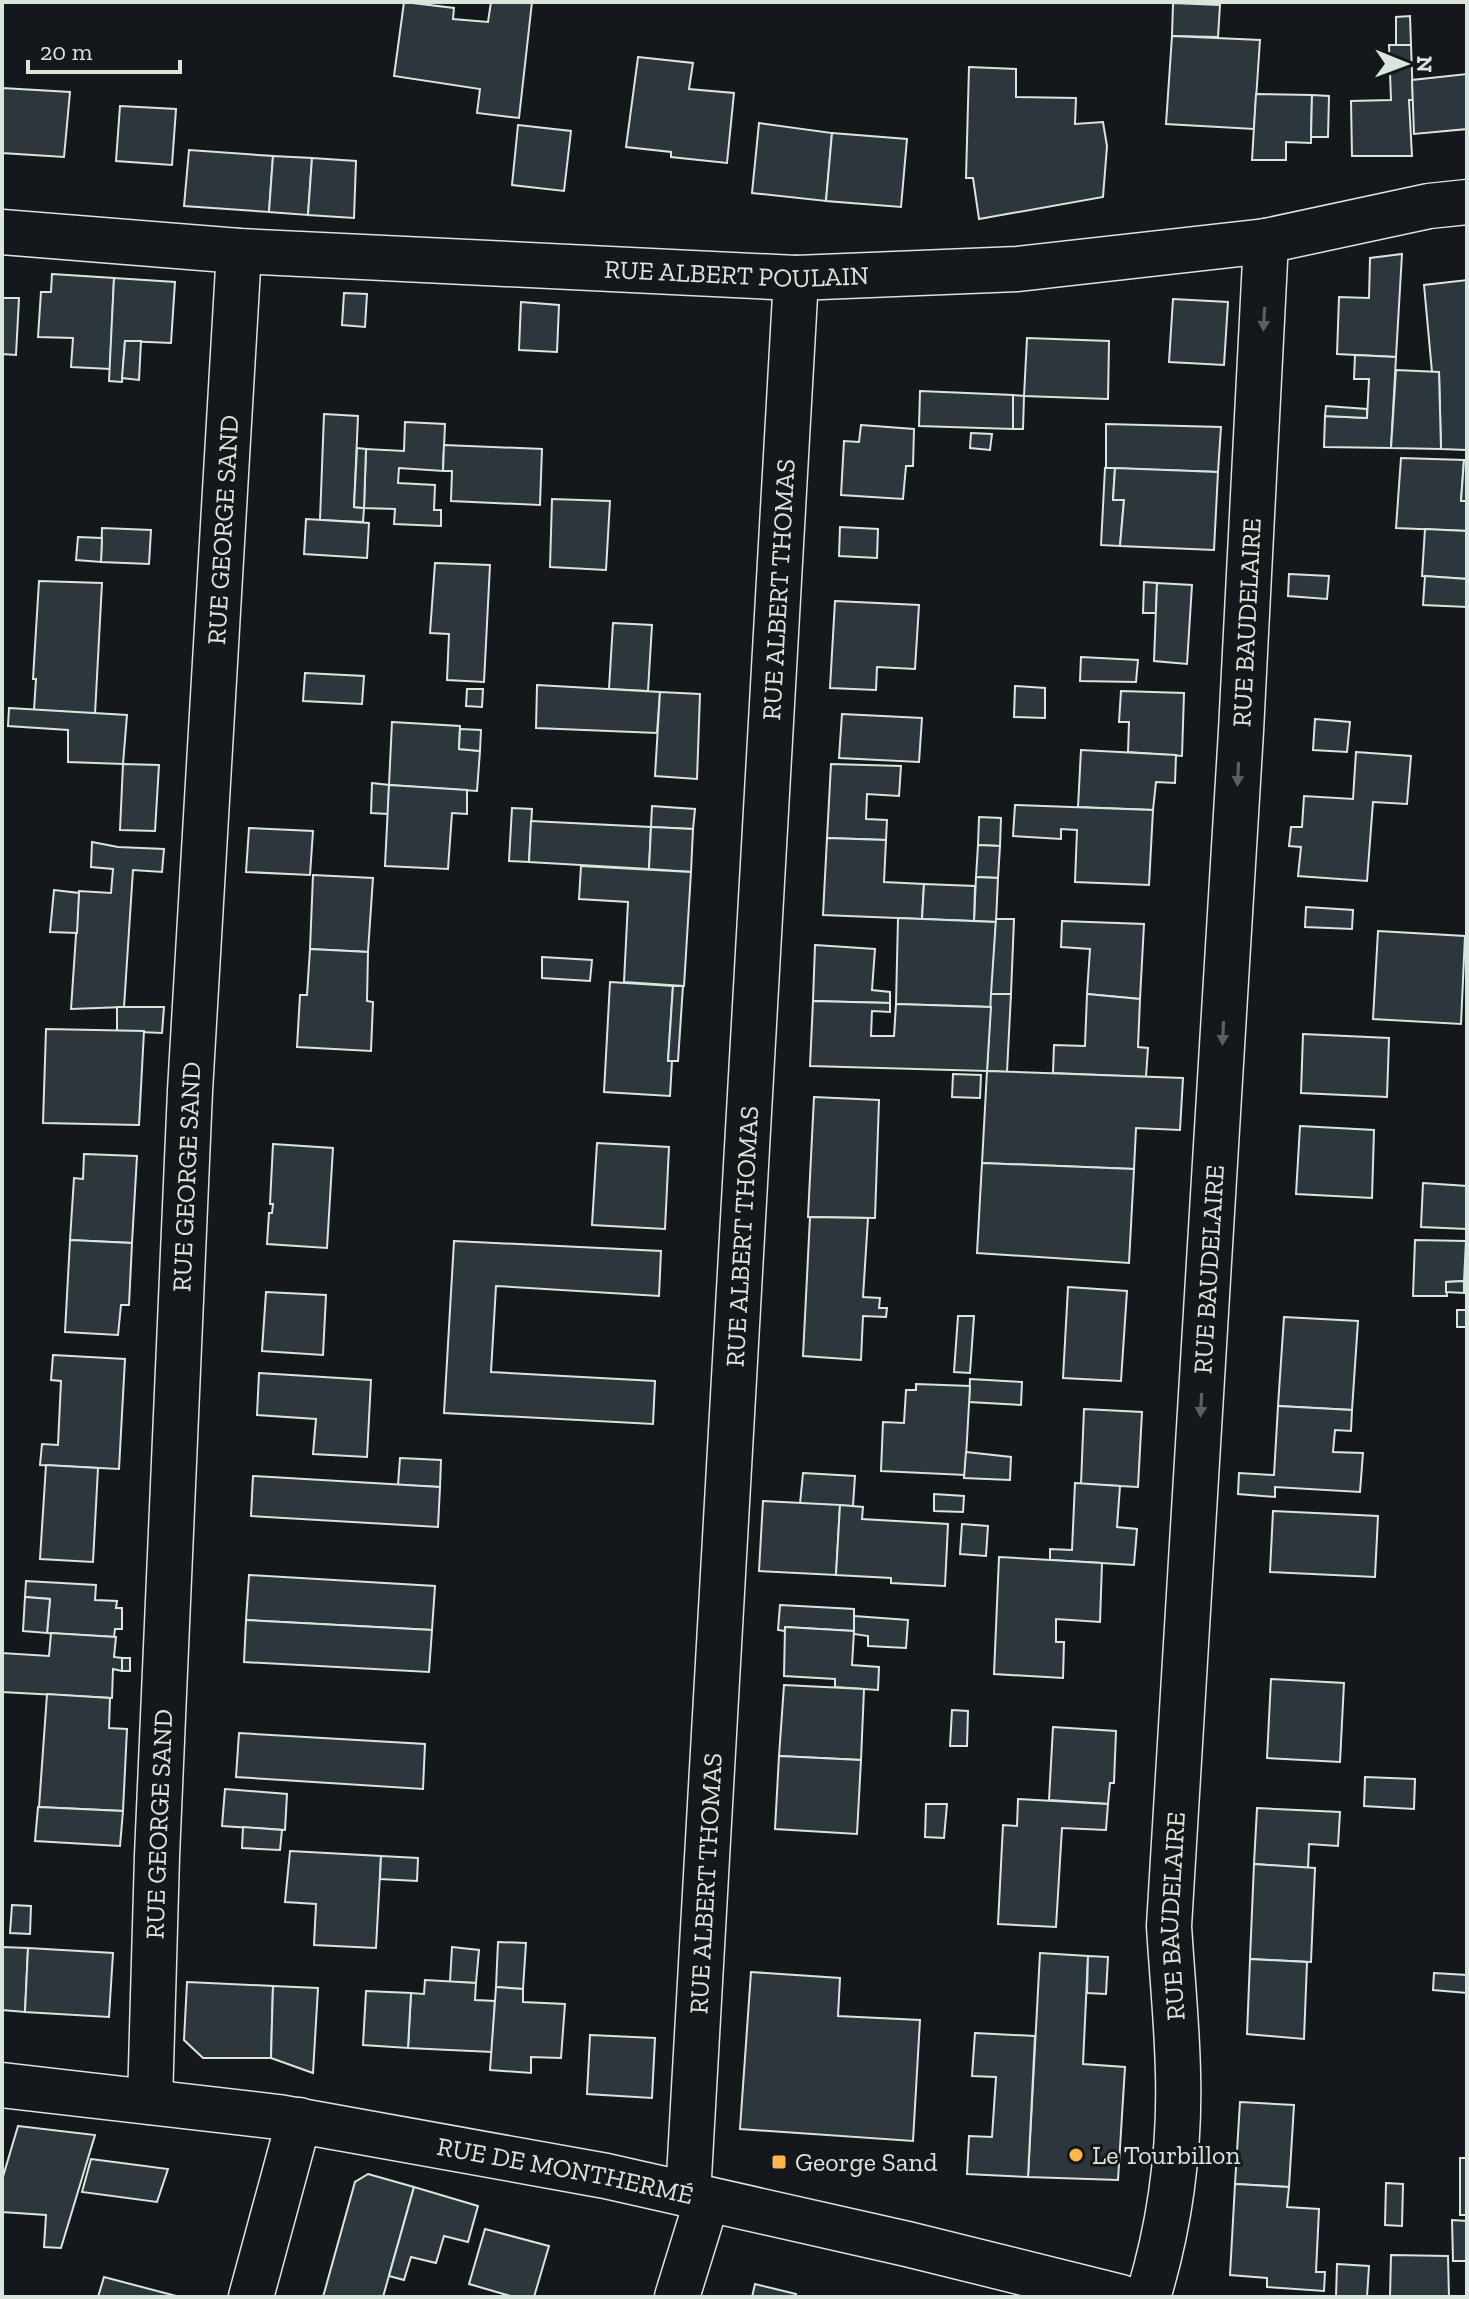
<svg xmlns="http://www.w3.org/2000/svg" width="1469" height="2299" font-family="'Zilla Slab',serif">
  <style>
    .building { fill: #2c363c; stroke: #d8e6dc; stroke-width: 2 }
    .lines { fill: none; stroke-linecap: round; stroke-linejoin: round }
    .street-casing { stroke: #d8e6dc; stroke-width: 47 }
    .primary-casing { stroke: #d8e6dc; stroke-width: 47 }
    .street { stroke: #14181c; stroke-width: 44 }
    .primary { stroke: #14181c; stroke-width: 44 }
    .oneway { fill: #59605f }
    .poi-dot { fill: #ffb74d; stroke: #14181c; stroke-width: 3 }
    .labels { text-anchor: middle; stroke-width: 6; stroke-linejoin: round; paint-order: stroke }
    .street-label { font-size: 26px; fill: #d8e6dc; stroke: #14181c }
    .poi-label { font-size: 26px; fill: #d8e6dc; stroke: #14181c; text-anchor: start }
  </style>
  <rect width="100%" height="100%" fill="#14181c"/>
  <g class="building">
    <polygon points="404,2 454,8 453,19 488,22 491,2 532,2 519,118 477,113 480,89 394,76"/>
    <polygon points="1173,3 1220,5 1218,37 1172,36"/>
    <polygon points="1410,16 1411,45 1396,45 1396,17"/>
    <polygon points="1172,36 1260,40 1254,129 1166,124"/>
    <polygon points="1389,45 1411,45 1413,100 1409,100 1412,156 1352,156 1351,101 1391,100"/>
    <polygon points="638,57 693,63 689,89 734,93 727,163 671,157 671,152 626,147"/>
    <polygon points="969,67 1016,69 1016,97 1076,98 1075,124 1103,122 1107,146 1103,197 979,219 973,178 966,178"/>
    <polygon points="1467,74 1467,129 1414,134 1412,80"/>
    <polygon points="2,88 70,92 64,157 2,153"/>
    <polygon points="1256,94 1312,95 1311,143 1286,142 1286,160 1252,160"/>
    <polygon points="1312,95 1329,96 1328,137 1311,137"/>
    <polygon points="120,106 176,109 172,165 116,161"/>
    <polygon points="759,123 832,133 826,201 752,193"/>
    <polygon points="518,125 571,131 564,191 512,185"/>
    <polygon points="832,133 907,139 901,207 826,201"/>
    <polygon points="189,150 273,156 269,212 184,206"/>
    <polygon points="273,156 312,158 308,215 269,212"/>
    <polygon points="312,158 356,161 354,218 308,215"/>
    <polygon points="1402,254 1396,357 1337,354 1339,297 1369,298 1370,258"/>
    <polygon points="52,274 114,278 110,369 71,367 73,338 38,337 41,292 51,292"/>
    <polygon points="114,278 175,282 171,343 125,341 122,382 109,381"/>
    <polygon points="1467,280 1467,450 1441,449 1439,372 1432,372 1424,285"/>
    <polygon points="344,293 367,294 365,327 342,325"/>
    <polygon points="2,298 19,298 16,355 2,354"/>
    <polygon points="1173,299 1228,302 1224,365 1169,362"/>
    <polygon points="521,302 559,305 557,352 519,350"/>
    <polygon points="1027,338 1109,341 1108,399 1024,396"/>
    <polygon points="125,341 141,341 139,380 122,378"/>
    <polygon points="1355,355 1396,357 1391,448 1324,447 1325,416 1367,418 1369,379 1354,379"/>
    <polygon points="1396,370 1439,372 1441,449 1391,448"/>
    <polygon points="920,391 1013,395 1013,429 919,426"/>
    <polygon points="1013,395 1024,396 1023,429 1013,429"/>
    <polygon points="1326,406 1367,409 1367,418 1325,416"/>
    <polygon points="324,414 358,416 354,507 364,508 363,522 320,520"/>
    <polygon points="405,422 445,424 443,471 399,468 398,483 435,485 434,510 441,510 441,526 394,524 395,509 364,508 366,449 404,451"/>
    <polygon points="1106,424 1221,427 1218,472 1106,468"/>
    <polygon points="861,425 914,429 913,466 906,466 903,499 841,495 844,441 859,442"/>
    <polygon points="971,433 992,434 990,450 970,448"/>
    <polygon points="444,445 542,449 540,505 451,501 452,471 443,471"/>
    <polygon points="357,448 366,449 364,508 354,507"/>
    <polygon points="1401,458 1464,460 1461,501 1467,501 1467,531 1396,528"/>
    <polygon points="1464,460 1467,460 1467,501 1461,501"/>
    <polygon points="1105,468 1115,468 1113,500 1124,500 1120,546 1101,545"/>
    <polygon points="1115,468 1218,472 1214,550 1120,546 1124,500 1113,500"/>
    <polygon points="552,499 610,501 606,570 550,567"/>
    <polygon points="306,519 369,523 367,558 304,554"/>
    <polygon points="840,527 878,529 877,558 839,556"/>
    <polygon points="102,528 151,530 149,564 101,562"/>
    <polygon points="1425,529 1467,531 1467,579 1422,576"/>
    <polygon points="78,537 102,538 101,562 76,560"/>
    <polygon points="435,563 490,565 484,682 447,680 449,634 430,633"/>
    <polygon points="1289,574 1329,576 1327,599 1288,596"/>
    <polygon points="1425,576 1467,579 1467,607 1423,605"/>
    <polygon points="39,581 102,583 95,714 34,710 36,679 33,679"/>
    <polygon points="1144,582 1157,583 1156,613 1143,613"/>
    <polygon points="1157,583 1192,585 1187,664 1154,661"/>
    <polygon points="835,601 919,605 915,669 877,667 876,690 830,688"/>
    <polygon points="613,623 652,625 648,691 609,689"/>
    <polygon points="1081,657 1138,660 1136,682 1080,681"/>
    <polygon points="305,673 364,676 362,704 303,701"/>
    <polygon points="537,685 660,692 657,733 536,728"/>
    <polygon points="1015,686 1045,688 1045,718 1014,717"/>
    <polygon points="467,689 483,689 482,707 466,706"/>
    <polygon points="1121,691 1184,693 1182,756 1128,752 1129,722 1119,722"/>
    <polygon points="660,692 700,694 697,779 655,776"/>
    <polygon points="9,708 127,715 123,764 68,762 68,730 8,726"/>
    <polygon points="842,714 922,718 919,762 839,758"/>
    <polygon points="1315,719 1350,722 1347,752 1313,750"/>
    <polygon points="392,722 460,726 459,749 480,751 477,791 389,785"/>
    <polygon points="460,729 481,730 480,751 459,749"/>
    <polygon points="1081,750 1176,755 1175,783 1156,782 1153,810 1078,807"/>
    <polygon points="1356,752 1411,756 1407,804 1373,802 1367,881 1298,876 1301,847 1289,846 1291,827 1302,827 1304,796 1353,799"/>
    <polygon points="123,764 159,765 155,831 120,830"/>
    <polygon points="831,764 901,766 899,796 867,794 866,819 887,820 886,840 827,838"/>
    <polygon points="372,783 389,785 388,814 371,813"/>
    <polygon points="389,785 467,790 467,814 452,813 448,869 385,866"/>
    <polygon points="1015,805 1153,810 1149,885 1075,882 1077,830 1061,829 1061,839 1013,836"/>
    <polygon points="652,806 695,809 693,829 651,827"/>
    <polygon points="512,808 532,809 529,862 509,861"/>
    <polygon points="979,817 1001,818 1000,846 978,845"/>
    <polygon points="531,821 651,827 649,869 529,862"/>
    <polygon points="651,827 693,829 691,872 649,869"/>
    <polygon points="249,828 313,831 310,875 246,872"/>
    <polygon points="827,838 886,840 884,882 924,884 922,919 823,915"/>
    <polygon points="92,842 118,847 164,849 162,872 133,870 124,1007 71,1009 79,891 111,893 113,869 91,867"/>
    <polygon points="978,845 1000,846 998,878 976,877"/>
    <polygon points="581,866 691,872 684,986 624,982 628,902 579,899"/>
    <polygon points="313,875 373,878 368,952 310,949"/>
    <polygon points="976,877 998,878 996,922 974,921"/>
    <polygon points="924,884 975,886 974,921 922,919"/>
    <polygon points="54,890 79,893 77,933 50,932"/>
    <polygon points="1306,907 1353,910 1352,929 1305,927"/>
    <polygon points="898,918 996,922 991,1007 896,1004"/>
    <polygon points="996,919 1014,919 1011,994 991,994"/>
    <polygon points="1062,921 1144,924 1140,999 1087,994 1090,949 1061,947"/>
    <polygon points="1378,931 1465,936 1461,1024 1373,1019"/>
    <polygon points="815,945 875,949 872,990 890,992 890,1003 813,1001"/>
    <polygon points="310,949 368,952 367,1001 373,1002 371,1051 297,1047 300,995 307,995"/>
    <polygon points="542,957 592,960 590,981 542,978"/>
    <polygon points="610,982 673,986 668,1061 672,1061 670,1096 604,1092"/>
    <polygon points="673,986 683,986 678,1061 668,1061"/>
    <polygon points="991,994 1011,994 1007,1072 987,1071"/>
    <polygon points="1087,994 1140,999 1138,1047 1148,1048 1146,1077 1053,1073 1054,1045 1085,1046"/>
    <polygon points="813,1001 890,1003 890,1012 872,1011 871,1036 894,1036 896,1004 991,1007 987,1071 810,1066"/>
    <polygon points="117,1007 164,1007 162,1033 117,1031"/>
    <polygon points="46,1029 144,1031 139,1125 43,1123"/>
    <polygon points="1303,1034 1389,1038 1387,1097 1301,1093"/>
    <polygon points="987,1071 1183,1078 1180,1130 1136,1128 1134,1169 982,1163"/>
    <polygon points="953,1074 981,1075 980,1098 952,1097"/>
    <polygon points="814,1097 879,1100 875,1218 808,1217"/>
    <polygon points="1300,1126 1374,1130 1372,1198 1296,1194"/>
    <polygon points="597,1143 669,1147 665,1229 592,1225"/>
    <polygon points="273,1144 333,1148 327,1248 267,1244 269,1213 272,1213 273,1204 270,1204"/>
    <polygon points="84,1154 137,1156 132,1243 70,1240 74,1178 83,1179"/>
    <polygon points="982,1163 1134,1169 1129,1263 977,1253"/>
    <polygon points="1423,1183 1467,1186 1467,1229 1421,1227"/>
    <polygon points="810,1217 868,1218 863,1297 880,1298 879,1308 887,1308 886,1317 863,1316 861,1360 803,1356"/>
    <polygon points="70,1240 132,1243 129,1305 121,1305 118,1335 65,1332"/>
    <polygon points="1415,1240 1466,1241 1464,1281 1446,1282 1447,1296 1413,1296"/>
    <polygon points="454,1241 661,1251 659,1296 496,1286 491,1372 655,1381 653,1424 444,1413"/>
    <polygon points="1464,1281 1464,1293 1446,1292 1446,1282"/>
    <polygon points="1068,1287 1127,1291 1121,1381 1063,1378"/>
    <polygon points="266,1292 326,1295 323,1355 262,1351"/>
    <rect x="1457" y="1310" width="10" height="17"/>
    <polygon points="958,1316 974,1316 970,1373 954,1372"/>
    <polygon points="1284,1317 1358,1321 1352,1410 1278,1406"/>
    <polygon points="53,1355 125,1359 119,1469 40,1465 42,1444 58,1445 61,1381 51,1380"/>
    <polygon points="259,1373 371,1380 367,1457 313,1454 316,1419 257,1415"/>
    <polygon points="970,1379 1022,1382 1021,1405 969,1402"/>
    <polygon points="916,1384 970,1386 965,1475 881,1471 883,1422 904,1423 906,1390 916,1390"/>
    <polygon points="1278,1406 1352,1410 1351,1431 1335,1430 1333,1452 1363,1453 1360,1492 1275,1487 1275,1497 1238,1494 1239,1473 1274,1475"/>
    <polygon points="1084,1409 1142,1412 1138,1487 1081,1484"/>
    <polygon points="966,1452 1011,1457 1010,1480 964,1478"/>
    <polygon points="400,1458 441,1460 440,1487 398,1485"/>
    <polygon points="46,1465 98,1468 93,1562 40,1559"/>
    <polygon points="803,1473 855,1476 853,1506 800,1504"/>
    <polygon points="253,1476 440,1487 438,1527 251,1516"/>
    <polygon points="1075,1483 1120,1486 1117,1527 1137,1529 1134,1565 1050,1560 1050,1549 1072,1550"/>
    <polygon points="934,1494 964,1496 963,1512 934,1511"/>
    <polygon points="763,1501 840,1505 836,1575 759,1571"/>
    <polygon points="840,1505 863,1507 862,1519 948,1524 945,1586 891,1583 891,1578 836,1575"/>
    <polygon points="1273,1511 1378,1516 1375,1577 1270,1572"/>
    <polygon points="962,1524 988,1526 986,1556 960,1554"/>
    <polygon points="999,1557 1102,1563 1100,1622 1056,1619 1056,1642 1064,1642 1063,1678 994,1674"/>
    <polygon points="249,1575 435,1586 432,1630 246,1620"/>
    <polygon points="26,1581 96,1585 95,1600 117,1601 116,1608 122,1608 122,1629 115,1629 114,1637 47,1633 50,1599 25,1597"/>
    <polygon points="25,1597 50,1599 47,1633 23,1631"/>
    <polygon points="780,1605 854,1609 854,1631 785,1627 785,1631 778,1630"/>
    <polygon points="854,1616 908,1620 906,1648 868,1646 868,1636 854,1634"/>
    <polygon points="246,1620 432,1630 429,1672 244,1662"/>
    <polygon points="785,1627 854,1631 852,1665 879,1667 878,1690 835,1687 835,1679 784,1676"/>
    <polygon points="51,1633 116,1637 114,1657 122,1658 122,1671 113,1669 112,1698 2,1692 2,1653 49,1656"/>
    <rect x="122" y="1658" width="8" height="13"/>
    <polygon points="1271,1679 1344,1683 1340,1762 1267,1758"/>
    <polygon points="784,1685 864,1689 861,1760 779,1756"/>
    <polygon points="47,1694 110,1698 109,1728 127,1729 123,1811 39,1807"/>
    <polygon points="952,1710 968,1711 967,1746 950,1746"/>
    <polygon points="1053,1727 1116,1731 1114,1783 1110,1783 1108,1804 1049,1800"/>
    <polygon points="239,1733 425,1744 423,1789 236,1777"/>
    <polygon points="779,1756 861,1760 857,1834 775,1829"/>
    <polygon points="1365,1777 1415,1779 1414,1809 1364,1806"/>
    <polygon points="225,1789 287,1794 285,1830 222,1826"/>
    <polygon points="1018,1799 1108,1804 1106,1830 1062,1828 1056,1927 998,1924 1003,1825 1017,1826"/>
    <polygon points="926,1804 947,1804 944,1838 925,1837"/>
    <polygon points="38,1807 123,1811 120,1846 35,1841"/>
    <polygon points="1257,1808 1340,1812 1338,1846 1309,1844 1308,1868 1254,1864"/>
    <polygon points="243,1827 282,1830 280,1850 242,1848"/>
    <polygon points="290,1851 381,1856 376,1948 314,1945 316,1904 285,1902"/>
    <polygon points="381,1856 418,1858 417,1881 380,1879"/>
    <polygon points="1254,1864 1315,1868 1311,1962 1250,1959"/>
    <polygon points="12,1905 31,1906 30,1934 10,1933"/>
    <polygon points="498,1942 526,1943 523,1989 496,1987"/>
    <polygon points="2,1947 28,1948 25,2012 2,2010"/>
    <polygon points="452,1947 479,1950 476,1983 450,1982"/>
    <polygon points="28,1948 113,1953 109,2017 25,2012"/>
    <polygon points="1040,1953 1088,1956 1083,2064 1125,2067 1118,2180 1028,2177"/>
    <polygon points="1088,1956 1108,1957 1106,1994 1087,1993"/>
    <polygon points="1250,1959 1307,1962 1304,2039 1247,2034"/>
    <polygon points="751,1972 840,1978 838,2016 920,2020 913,2141 740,2129"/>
    <polygon points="1434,1973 1467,1975 1467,1993 1433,1990"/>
    <polygon points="425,1980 476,1983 475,2000 495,2001 492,2052 408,2048 411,1993 424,1994"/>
    <polygon points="187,1982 273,1986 271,2058 203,2058 184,2040"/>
    <polygon points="273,1986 318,1988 313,2073 271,2058"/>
    <polygon points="496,1987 523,1989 523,2002 565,2004 561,2058 531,2057 531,2073 490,2070"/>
    <polygon points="366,1991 411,1993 408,2048 363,2045"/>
    <polygon points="975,2033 1035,2036 1028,2177 967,2174 969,2136 992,2137 996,2077 972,2076"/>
    <polygon points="590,2035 655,2038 652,2098 587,2094"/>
    <polygon points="1240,2102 1294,2105 1289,2187 1235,2184"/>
    <polygon points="18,2126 95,2135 61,2248 44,2247 46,2215 2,2212 2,2180"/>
    <rect x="1460" y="2158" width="7" height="57"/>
    <polygon points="91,2159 168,2169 157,2202 82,2192"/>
    <polygon points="368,2174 414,2187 383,2297 323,2297 355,2182"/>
    <polygon points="1386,2183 1403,2184 1402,2226 1385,2225"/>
    <polygon points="1235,2184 1289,2187 1287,2207 1319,2209 1316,2272 1325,2272 1324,2291 1267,2287 1267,2278 1230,2275"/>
    <polygon points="414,2187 478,2206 468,2242 444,2236 436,2263 411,2257 404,2280 389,2276"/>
    <polygon points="1452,2220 1467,2221 1467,2261 1453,2261"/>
    <polygon points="485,2229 549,2246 534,2297 514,2297 469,2284"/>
    <polygon points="1391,2255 1448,2256 1449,2297 1390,2297"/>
    <polygon points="1337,2264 1369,2266 1367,2297 1336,2297"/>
    <polygon points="104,2277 180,2297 98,2297"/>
    <polygon points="755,2284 796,2294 795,2297 752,2297"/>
  </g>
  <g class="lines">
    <g class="street-casing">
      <g id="street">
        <path id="s1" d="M 2,232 L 239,251 L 796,278 L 1018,269 L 1266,241 L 1429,206 L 1467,202"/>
        <path id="s2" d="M 150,2102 L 157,1856 L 190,1091 L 239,251"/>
        <path id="s3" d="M 688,2195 L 796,278"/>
        <polyline points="251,2297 299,2120"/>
        <polyline points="677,2297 707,2200"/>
        <path id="s4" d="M 1148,2297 C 1170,2225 1180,2148 1178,2073 C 1177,2024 1172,1975 1169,1926 L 1241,731 L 1266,241"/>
      </g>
    </g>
    <g class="primary-casing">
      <g id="primary">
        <path id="s5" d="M 2,2085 L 278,2117 L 606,2176 L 907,2244 L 1121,2297"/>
      </g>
    </g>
    <use href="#street" class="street"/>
    <use href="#primary" class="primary"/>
  </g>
  <defs><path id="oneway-solid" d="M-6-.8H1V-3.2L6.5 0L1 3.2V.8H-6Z" transform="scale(2)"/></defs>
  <g class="oneway">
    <use href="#oneway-solid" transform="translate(1264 319) rotate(93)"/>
    <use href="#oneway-solid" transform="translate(1238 774) rotate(93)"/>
    <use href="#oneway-solid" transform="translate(1223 1033) rotate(93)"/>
    <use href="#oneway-solid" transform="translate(1201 1405) rotate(93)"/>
  </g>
  <g class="poi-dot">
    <circle cx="1076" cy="2155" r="8"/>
    <rect x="771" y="2154" width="16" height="16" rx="4"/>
  </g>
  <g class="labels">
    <g class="street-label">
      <text dy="9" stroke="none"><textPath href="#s1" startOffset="736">RUE ALBERT POULAIN</textPath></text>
      <text dy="9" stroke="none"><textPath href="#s2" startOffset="1574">RUE GEORGE SAND</textPath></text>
      <text dy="9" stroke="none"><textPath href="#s3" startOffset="1608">RUE ALBERT THOMAS</textPath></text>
      <text dy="9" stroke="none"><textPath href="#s4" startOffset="1680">RUE BAUDELAIRE</textPath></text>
      <text dy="9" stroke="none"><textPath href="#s2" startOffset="926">RUE GEORGE SAND</textPath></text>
      <text dy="9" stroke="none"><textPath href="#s3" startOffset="960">RUE ALBERT THOMAS</textPath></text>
      <text dy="9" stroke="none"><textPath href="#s4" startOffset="1032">RUE BAUDELAIRE</textPath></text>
      <text dy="9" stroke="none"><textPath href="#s2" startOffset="278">RUE GEORGE SAND</textPath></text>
      <text dy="9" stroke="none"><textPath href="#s3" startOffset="312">RUE ALBERT THOMAS</textPath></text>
      <text dy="9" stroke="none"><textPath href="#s4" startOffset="384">RUE BAUDELAIRE</textPath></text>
      <text dy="9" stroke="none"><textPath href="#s5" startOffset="570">RUE DE MONTHERMÉ</textPath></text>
    </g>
    <g class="poi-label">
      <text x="1092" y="2164">Le Tourbillon</text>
      <text x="795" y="2171">George Sand</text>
    </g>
  </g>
  <rect width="1469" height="2299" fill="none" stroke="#d8e6dc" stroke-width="8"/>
  <g transform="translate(1405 64) rotate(91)" stroke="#14181c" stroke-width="6" paint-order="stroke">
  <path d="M0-6L14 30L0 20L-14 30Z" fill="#d8e6dc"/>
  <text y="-12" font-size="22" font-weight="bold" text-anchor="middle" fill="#d8e6dc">N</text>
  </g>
  <path d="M28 60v12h152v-12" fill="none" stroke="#d8e6dc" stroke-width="4"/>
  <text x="40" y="60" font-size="24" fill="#d8e6dc" stroke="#14181c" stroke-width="6" paint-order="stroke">20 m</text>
</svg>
